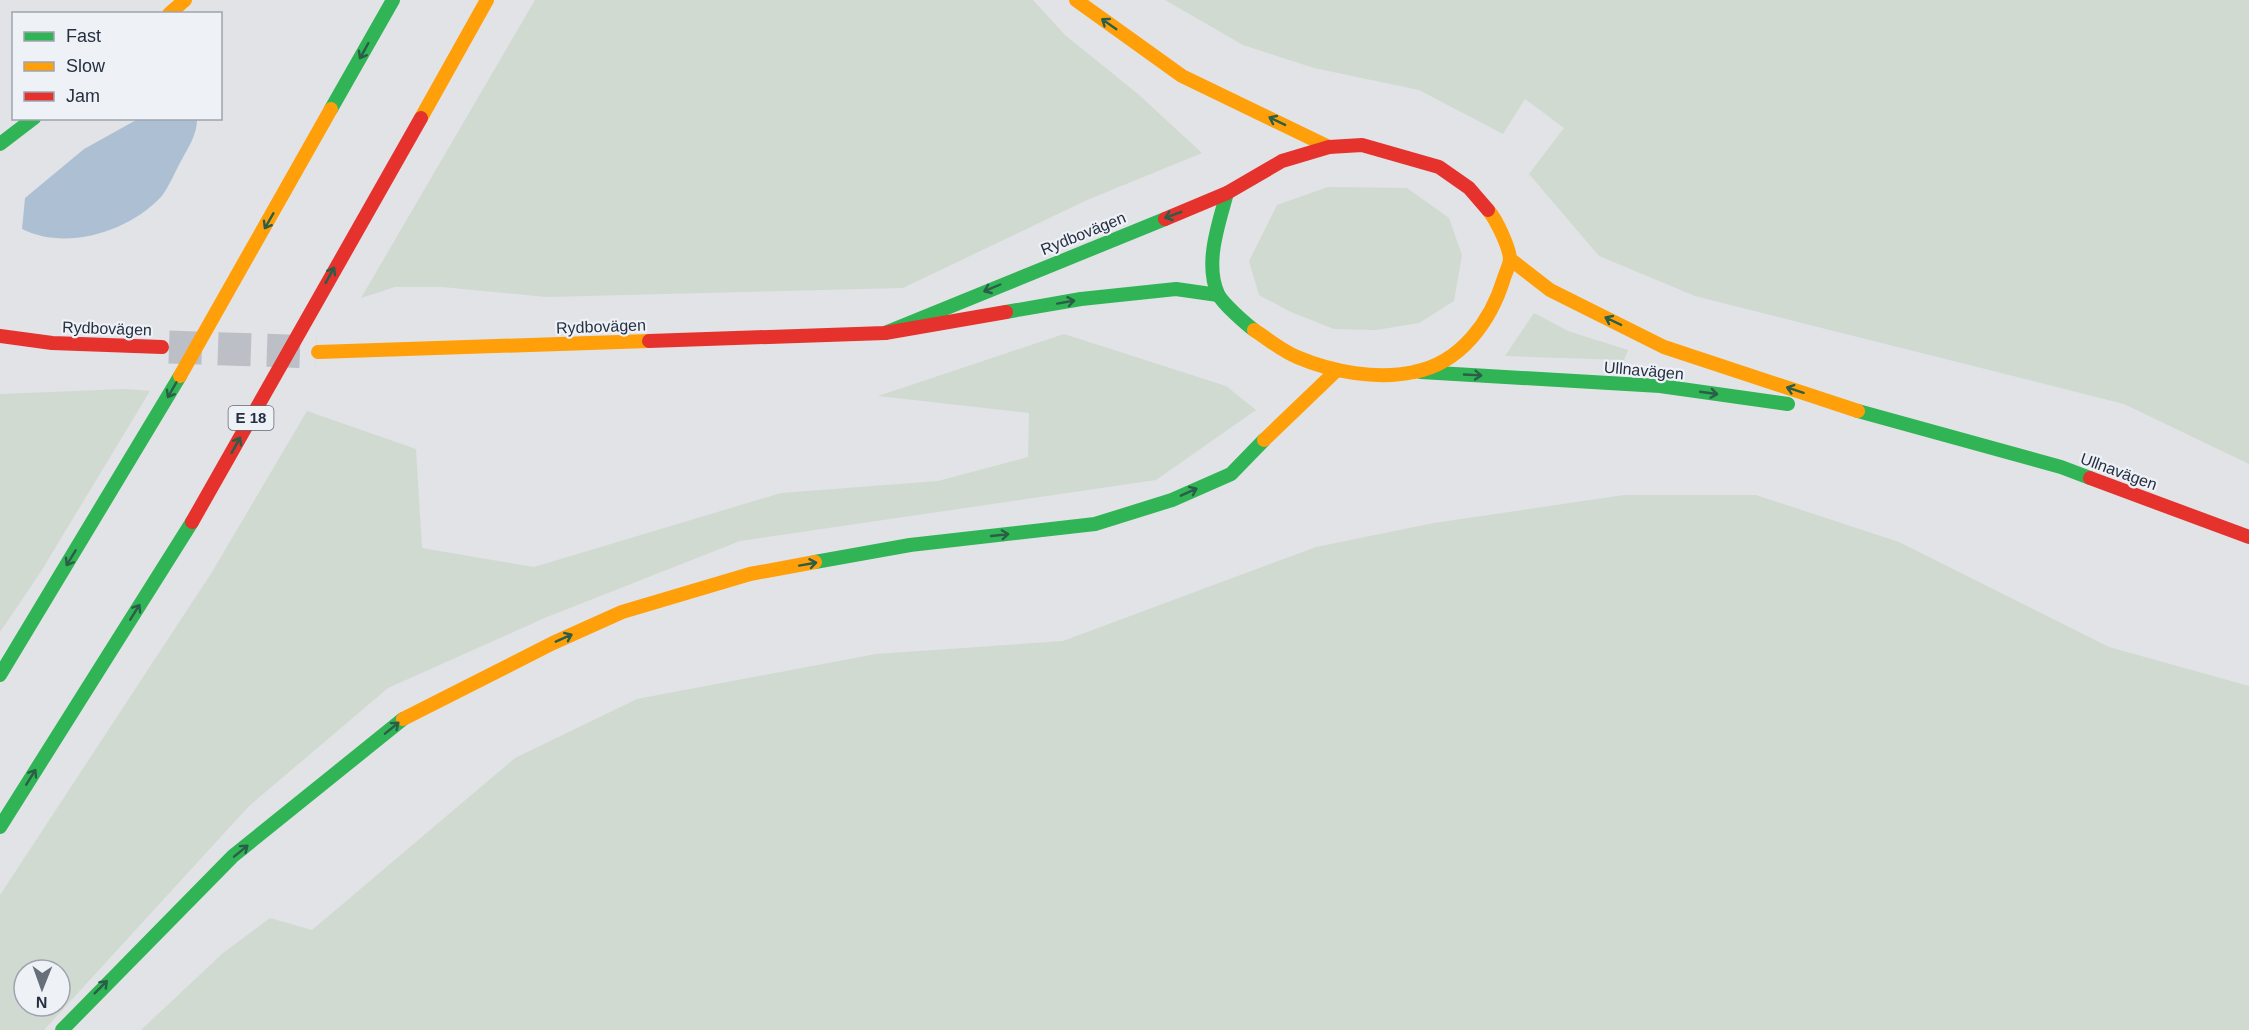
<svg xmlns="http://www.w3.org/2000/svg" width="2249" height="1030" font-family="Helvetica,sans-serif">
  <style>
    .green { fill: #d1dad1; fill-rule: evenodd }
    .water { fill: #adc0d3 }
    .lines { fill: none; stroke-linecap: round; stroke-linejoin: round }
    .secondary-tunnel { stroke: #bcbfc5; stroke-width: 33; stroke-dasharray: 33 16; stroke-linecap: butt }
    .fast { stroke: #30b455; stroke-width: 14 }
    .slow { stroke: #ff9f0a; stroke-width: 14 }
    .jam { stroke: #e5322d; stroke-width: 14 }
    .oneway { stroke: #2a5e48 }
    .labels { text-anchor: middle; stroke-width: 4.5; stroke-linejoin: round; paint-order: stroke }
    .shield { fill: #eef1f6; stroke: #626a77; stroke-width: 1.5 }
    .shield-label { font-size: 15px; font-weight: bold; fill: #263041 }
    .street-label { font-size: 16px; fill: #263041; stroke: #eef1f6 }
  </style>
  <rect width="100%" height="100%" fill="#e1e3e6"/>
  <g class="green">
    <polygon points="535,0 1033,0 1065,35 1138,94 1202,153 1087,200 903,288 546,297 442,287 395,287 361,298"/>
    <polygon points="1165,0 2249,0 2249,464 2124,404 1695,296 1599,256 1529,174 1564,128 1525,99 1503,134 1419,90 1314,68 1243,45"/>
    <polygon points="1328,187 1407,188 1449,218 1462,255 1454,301 1419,323 1376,330 1334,329 1291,312 1259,295 1249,261 1277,205"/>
    <polygon points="1534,313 1568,331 1628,350 1624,360 1505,356"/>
    <path d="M 1064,334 L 1226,386 L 1256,410 L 1156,480 L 740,541 L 547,617 L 388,688 L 249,806 L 44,1030 L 0,1030 L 0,895 L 212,572 L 307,411 L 416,449 L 422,548 L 534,567 L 781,493 L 938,481 L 1028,457 L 1029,413 L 878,396 ZM 24,970 L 60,970 L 60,1006 L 24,1006 Z"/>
    <polygon points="125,389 150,391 40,573 0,632 0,394"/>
    <polygon points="1624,495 1756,495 1899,542 2109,647 2249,686 2249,1030 141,1030 223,953 270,918 312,930 515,758 637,699 876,654 1063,641 1316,547 1434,523"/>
  </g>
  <path class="water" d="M 138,119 L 197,119 C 197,135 189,146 181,161 C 175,172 169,187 161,197 C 128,232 66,251 22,229 L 25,198 L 84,149 Z"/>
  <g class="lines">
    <polyline class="secondary-tunnel" points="169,347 316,352"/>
    <g class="fast">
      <polyline points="331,109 393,0"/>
      <polyline points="0,144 34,118"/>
      <path d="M 1227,193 C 1219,223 1204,263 1218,294 C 1222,303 1246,324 1254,330"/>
      <polyline points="1006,312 1081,299 1176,289 1218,295"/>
      <polyline points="885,333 1165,219"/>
      <polyline points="1421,372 1660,386 1788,404"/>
      <polyline points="1858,411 2061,467 2090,478"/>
      <polyline points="815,562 910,545 1095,524 1172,500 1231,474 1264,440"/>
      <polyline points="0,675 180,376"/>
      <polyline points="0,827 192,522"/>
      <polyline points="62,1030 233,856 403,719"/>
    </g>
    <g class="slow">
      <polyline points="1076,0 1182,76 1329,147"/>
      <polyline points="169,14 185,0"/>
      <polyline points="421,118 487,0"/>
      <polyline points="1510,259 1550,290 1664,347 1858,411"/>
      <path d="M 1254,330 C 1268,339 1282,351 1297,357 C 1332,372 1377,380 1414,372 C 1461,363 1491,321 1504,278 C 1506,272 1509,266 1510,260 C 1510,248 1496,219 1488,210"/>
      <polyline points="318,352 649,341"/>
      <polyline points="180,376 331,109"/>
      <polyline points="1264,440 1337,370"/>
      <polyline points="403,719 553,643 622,612 750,574 815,562"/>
    </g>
    <g class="jam">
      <polyline points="1165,219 1227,193 1282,161 1329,147 1362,145 1439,167 1469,188 1488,210"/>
      <polyline points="0,336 52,343 162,347"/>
      <polyline points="649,341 885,333 1006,312"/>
      <polyline points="2090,478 2249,537"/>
      <polyline points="192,522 421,118"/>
    </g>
  </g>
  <defs><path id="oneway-shaft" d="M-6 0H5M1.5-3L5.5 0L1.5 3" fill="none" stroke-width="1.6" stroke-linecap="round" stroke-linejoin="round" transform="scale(1.5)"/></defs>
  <g class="oneway">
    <use href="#oneway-shaft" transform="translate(1109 24) rotate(-145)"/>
    <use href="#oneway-shaft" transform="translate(364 51) rotate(119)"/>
    <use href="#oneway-shaft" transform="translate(1277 121) rotate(-154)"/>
    <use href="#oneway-shaft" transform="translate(1173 215) rotate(159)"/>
    <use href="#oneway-shaft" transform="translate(269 221) rotate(120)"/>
    <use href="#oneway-shaft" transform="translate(330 275) rotate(-61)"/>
    <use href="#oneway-shaft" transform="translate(992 288) rotate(157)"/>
    <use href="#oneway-shaft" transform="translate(1066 302) rotate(-10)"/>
    <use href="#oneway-shaft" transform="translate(1613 321) rotate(-154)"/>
    <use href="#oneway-shaft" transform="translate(1473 375) rotate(3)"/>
    <use href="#oneway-shaft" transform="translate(172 390) rotate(120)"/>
    <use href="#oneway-shaft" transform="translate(1795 390) rotate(-162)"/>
    <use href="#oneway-shaft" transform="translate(1709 393) rotate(8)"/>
    <use href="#oneway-shaft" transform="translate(236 445) rotate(-61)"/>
    <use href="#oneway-shaft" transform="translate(1189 492) rotate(-24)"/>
    <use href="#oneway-shaft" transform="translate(1000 535) rotate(-6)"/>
    <use href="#oneway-shaft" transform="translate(71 558) rotate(121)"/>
    <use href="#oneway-shaft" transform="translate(808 564) rotate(-10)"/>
    <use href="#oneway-shaft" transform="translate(135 612) rotate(-58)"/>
    <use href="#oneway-shaft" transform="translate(564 638) rotate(-24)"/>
    <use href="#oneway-shaft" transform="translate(392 728) rotate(-39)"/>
    <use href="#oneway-shaft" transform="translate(31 777) rotate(-58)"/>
    <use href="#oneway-shaft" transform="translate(241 851) rotate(-39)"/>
    <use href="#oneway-shaft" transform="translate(101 987) rotate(-45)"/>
  </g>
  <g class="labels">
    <rect class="shield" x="228.5" y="406" width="45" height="24" rx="4.5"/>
    <g class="shield-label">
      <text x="251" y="423">E 18</text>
    </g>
    <g class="street-label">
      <text transform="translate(1083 233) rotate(-22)" y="6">Rydbovägen</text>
      <text transform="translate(601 326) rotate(-2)" y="6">Rydbovägen</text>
      <text transform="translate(107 328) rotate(2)" y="6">Rydbovägen</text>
      <text transform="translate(1644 370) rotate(5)" y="6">Ullnavägen</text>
      <text transform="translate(2119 471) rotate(20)" y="6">Ullnavägen</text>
    </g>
  </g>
  <rect x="12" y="12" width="210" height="108" fill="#eef1f6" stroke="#9ea4ae" stroke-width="1.5"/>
  <rect x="24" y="32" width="30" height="9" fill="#30b455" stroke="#9ea4ae" stroke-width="1.5"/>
  <text x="66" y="42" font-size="18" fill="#263041">Fast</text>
  <rect x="24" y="62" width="30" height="9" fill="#ff9f0a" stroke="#9ea4ae" stroke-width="1.5"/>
  <text x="66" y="72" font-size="18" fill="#263041">Slow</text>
  <rect x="24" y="92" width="30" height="9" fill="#e5322d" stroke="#9ea4ae" stroke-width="1.5"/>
  <text x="66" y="102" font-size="18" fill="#263041">Jam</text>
  <g transform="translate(42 988) rotate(181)"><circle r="28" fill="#eef1f6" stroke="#9ea4ae" stroke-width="1.5"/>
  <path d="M0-4.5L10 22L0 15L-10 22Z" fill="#676f7b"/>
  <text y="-9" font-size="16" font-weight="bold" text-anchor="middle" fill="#263041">N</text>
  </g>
</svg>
